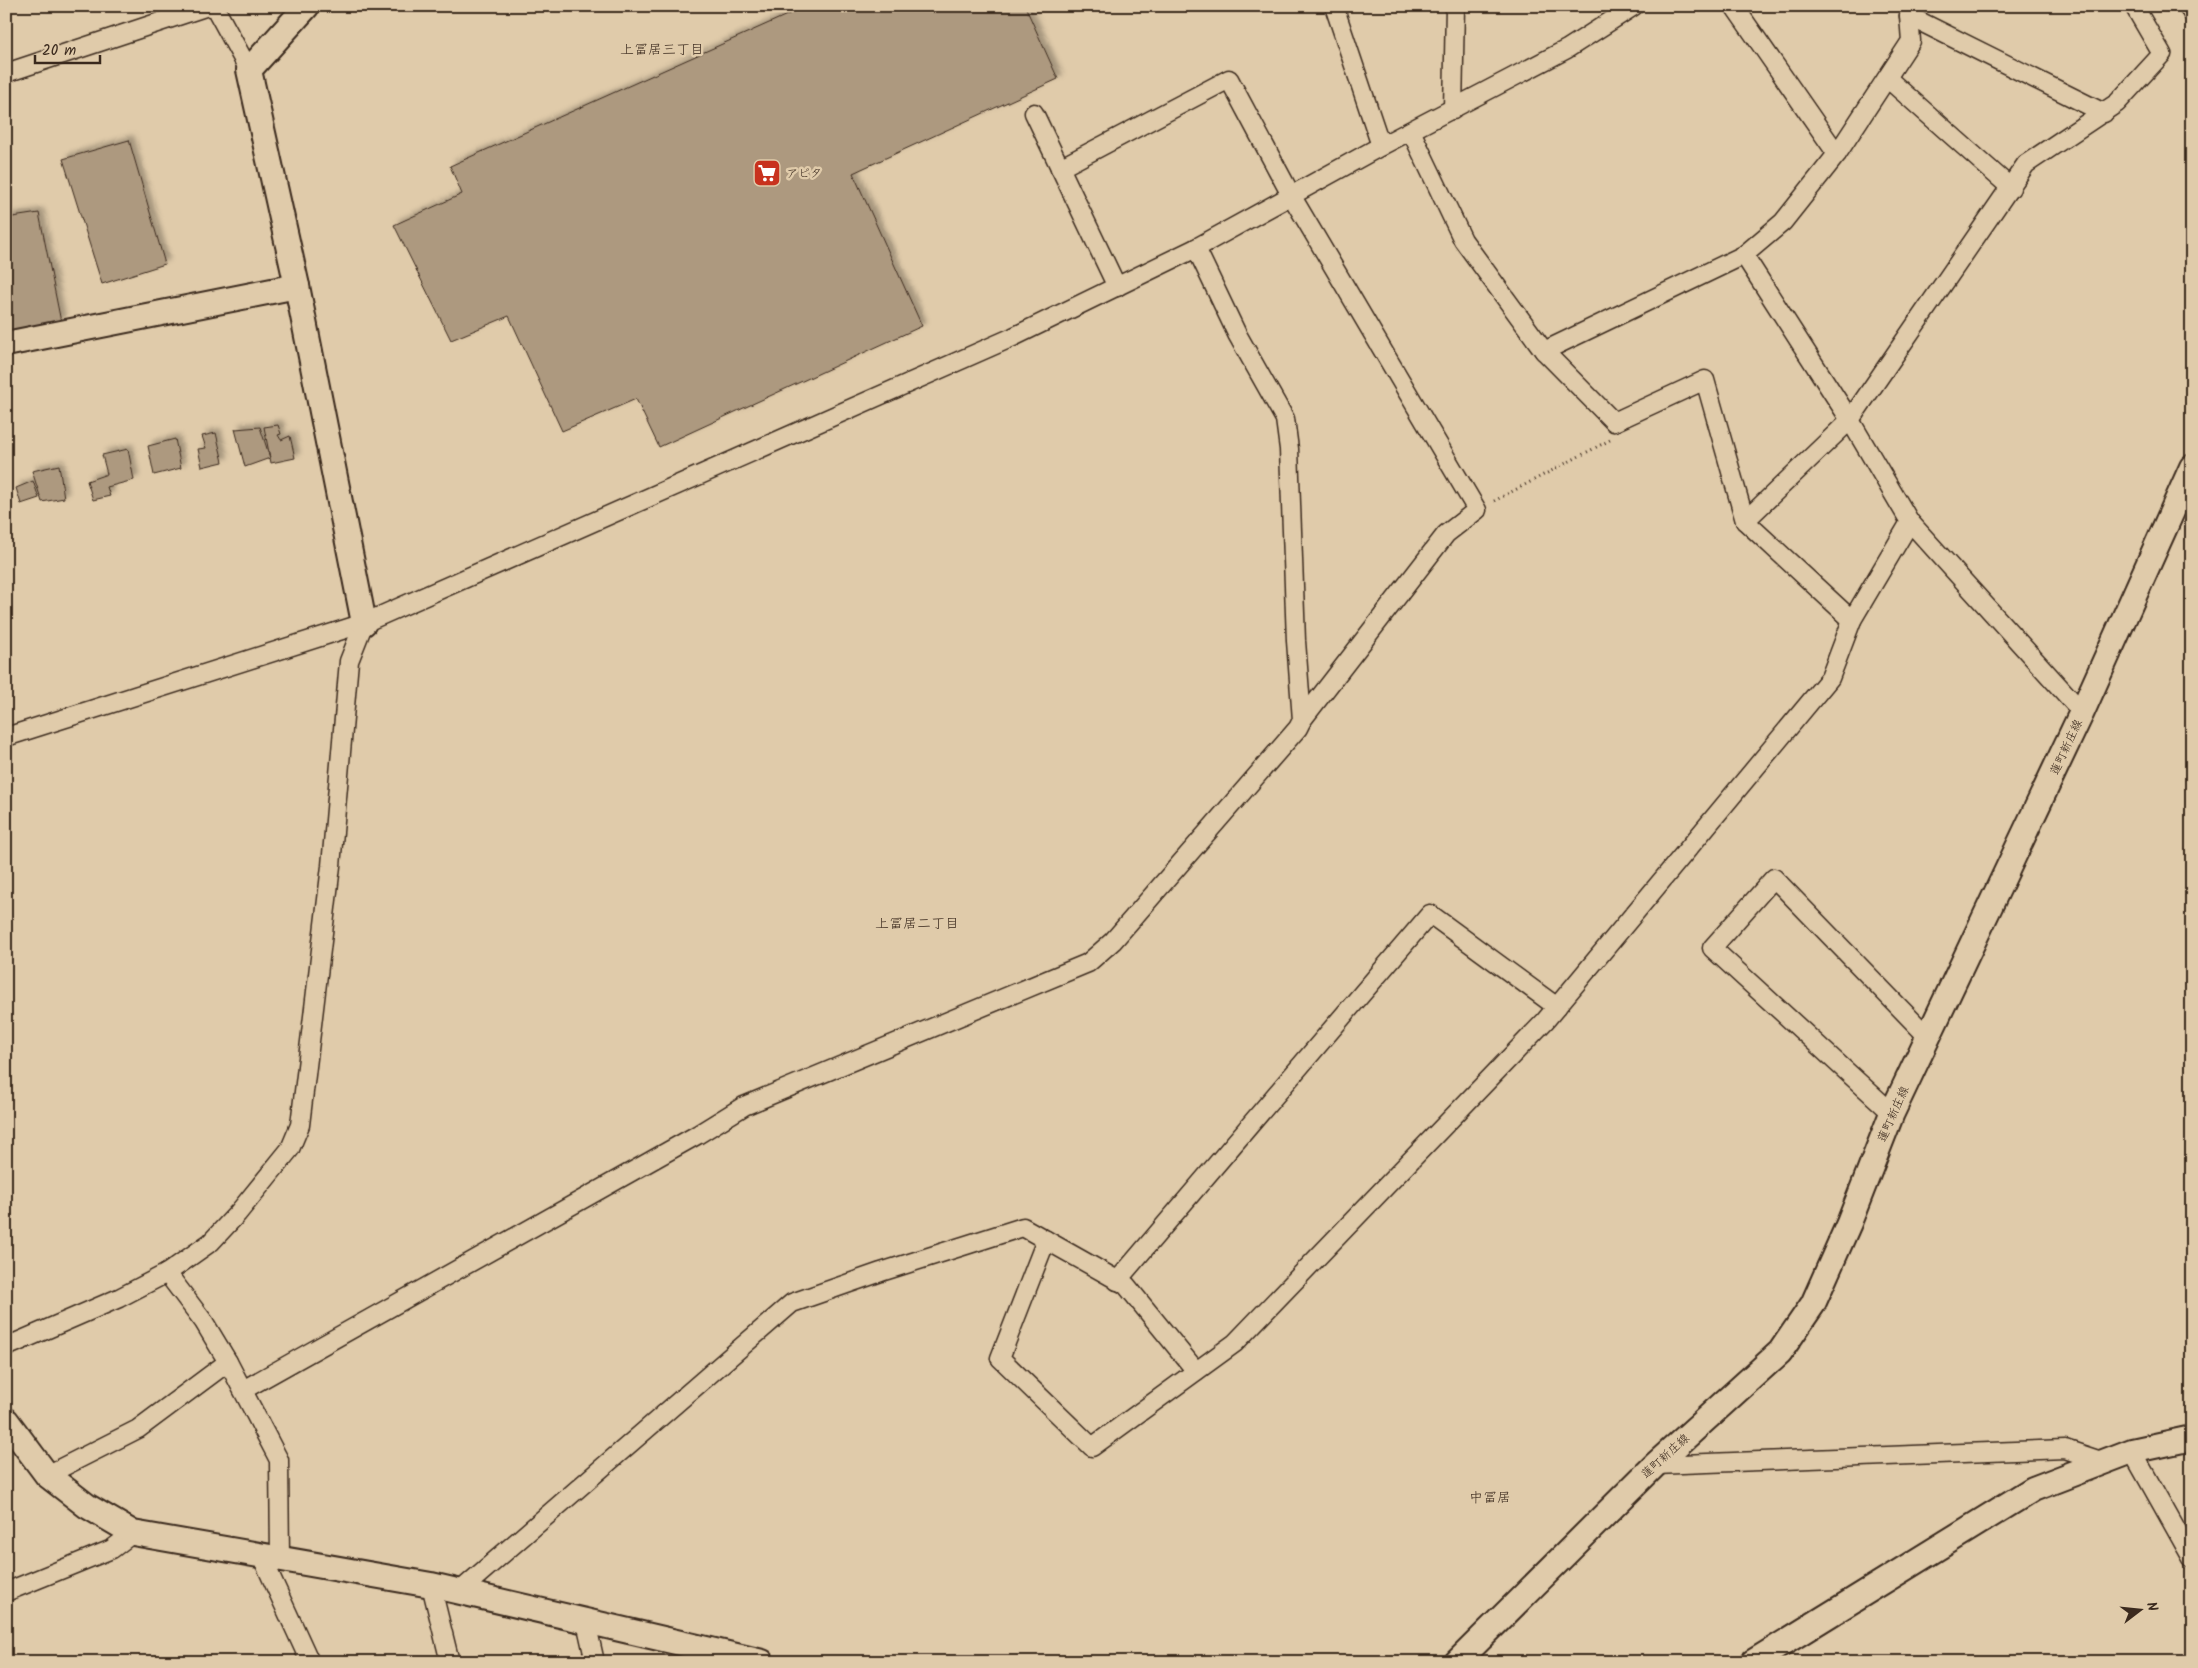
<svg xmlns="http://www.w3.org/2000/svg" width="2198" height="1668" font-family="Kalam,'Klee One',sans-serif">
  <style>
    .building { fill: #ad997f; stroke: #3b2a1e; filter: url(#shadow) }
    .lines { fill: none; stroke-linecap: round; stroke-linejoin: round }
    .street-casing { stroke: #3b2a1e; stroke-width: 21 }
    .secondary-casing { stroke: #3b2a1e; stroke-width: 28 }
    .path { stroke: #3b2a1e; stroke-width: 3; stroke-dasharray: 1 4; stroke-linecap: butt }
    .street { stroke: #e0cbaa; stroke-width: 18 }
    .secondary { stroke: #e0cbaa; stroke-width: 24 }
    .labels { text-anchor: middle; stroke-width: 5; stroke-linejoin: round; paint-order: stroke }
    .poi-label { font-size: 12px; fill: #3b2a1e; stroke: #e0cbaa; text-anchor: start }
    .street-label { font-size: 12px; fill: #3b2a1e; stroke: #e0cbaa }
    .neighbourhood-label { font-size: 14px; fill: #3b2a1e; stroke: #e0cbaa }
  </style>
  <defs>
    <filter id="shadow"><feDropShadow dx="4.5" dy="-4.5" stdDeviation="2.5" flood-color="#0004"/></filter>
  </defs>
  <rect width="100%" height="100%" fill="#e0cbaa"/>
  <filter id="ink" filterUnits="userSpaceOnUse"><feTurbulence type="fractalNoise" baseFrequency=".02" numOctaves="2"/><feDisplacementMap in="SourceGraphic" scale="10" xChannelSelector="R" yChannelSelector="G"/><feConvolveMatrix kernelMatrix="1 2 1 2 8 2 1 2 1" color-interpolation-filters="sRGB"/></filter>
  <g filter="url(#ink)">
    <g class="building">
      <polygon points="807,6 1025,6 1058,79 853,173 922,326 659,447 636,399 562,431 509,316 451,340 394,225 462,194 450,166"/>
      <polygon points="129,140 165,264 102,284 63,159"/>
      <polygon points="39,213 61,322 6,333 6,218"/>
      <polygon points="278,425 281,434 278,435 281,440 290,436 295,458 271,463 264,427"/>
      <polygon points="260,427 270,458 245,467 235,429"/>
      <polygon points="216,433 223,462 202,467 198,449 206,448 202,436"/>
      <polygon points="175,439 181,468 154,475 148,446"/>
      <polygon points="128,449 134,480 107,487 110,496 93,500 87,481 107,474 102,455"/>
      <polygon points="59,465 64,498 42,502 32,471"/>
      <polygon points="33,481 39,498 21,504 16,488"/>
    </g>
    <g class="lines">
      <g class="street-casing">
        <g id="street">
          <polyline points="214,6 249,70"/>
          <polyline points="1334,6 1381,146"/>
          <polyline points="1734,6 1837,154"/>
          <polyline points="2188,6 2192,13"/>
          <polyline points="1909,16 2104,113"/>
          <polyline points="6,73 208,6"/>
          <polyline points="1887,78 2011,188"/>
          <polyline points="1453,110 1455,6"/>
          <polyline points="1034,113 1117,287"/>
          <polyline points="1411,131 1463,240 1544,351 1614,422 1705,380 1745,521 1852,620"/>
          <polyline points="1060,168 1229,79 1291,195 1477,510 1446,534 1302,720"/>
          <polyline points="1744,255 1850,420 1910,522 2082,712"/>
          <polyline points="1544,351 1744,255 1783,222 1837,154 1911,41 1909,16 1913,6"/>
          <polyline points="1745,521 1850,420 2026,164 2117,103 2162,54 2134,6"/>
          <polyline points="6,737 364,623 1013,337 1196,248 1381,146 1567,49 1634,6"/>
          <polyline points="1892,1113 1712,948 1774,878 1929,1038"/>
          <polyline points="1046,1240 1000,1358 1092,1447 1235,1343 1545,1021 1830,678 1852,620 1910,522"/>
          <polyline points="167,1273 204,1322 228,1362 279,1460 280,1558"/>
          <polyline points="1117,1281 1430,914 1557,1007"/>
          <polyline points="6,1347 119,1298 167,1273 211,1242 238,1213 290,1149 300,1125 331,866 349,661 364,623"/>
          <polyline points="243,1390 697,1135 744,1106 1088,963 1113,941 1298,728 1302,720 1296,641 1289,449 1285,419 1237,334 1196,248"/>
          <polyline points="2132,1451 2192,1558"/>
          <polyline points="1655,1465 2065,1449 2101,1461"/>
          <polyline points="47,1475 138,1429 228,1362"/>
          <polyline points="261,1555 310,1662"/>
          <polyline points="431,1585 450,1662"/>
          <polyline points="460,1591 792,1303 881,1272 1023,1227 1126,1285 1196,1371"/>
          <polyline points="6,1592 112,1549 133,1533"/>
          <polyline points="586,1622 595,1662"/>
        </g>
      </g>
      <g class="secondary-casing">
        <g id="secondary">
          <polyline points="307,6 249,70 297,286 364,623"/>
          <polyline points="6,344 297,286"/>
          <polyline points="6,1420 47,1475 87,1506 133,1533 431,1585 762,1662"/>
          <polyline points="1457,1662 1655,1465 1780,1352 1813,1304 1849,1223 1892,1113 2082,712 2192,467"/>
          <polyline points="1753,1662 2033,1489 2132,1451 2192,1438"/>
        </g>
      </g>
      <polyline class="path" points="1494,501 1610,440"/>
      <use href="#street" class="street"/>
      <use href="#secondary" class="secondary"/>
    </g>
  </g>
  <defs>
    <g id="supermarket-square" transform="scale(1.4375)"><rect x="-9" y="-9" width="18" height="18" rx="4" fill="#c8321e" stroke="#e0cbaa"/><path d="M-6-5.5h2.5l.6 2H6L4.5 2H-2.5L-4.4-4H-6ZM-1.5 3.2a1.3 1.3 0 1 0 .1 0ZM3 3.2a1.3 1.3 0 1 0 .1 0Z" fill="#fff"/></g>
  </defs>
  <g fill-rule="evenodd">
    <use href="#supermarket-square" x="767" y="173"/>
  </g>
  <g class="labels">
    <g class="poi-label">
      <text x="786" y="177">アピタ</text>
    </g>
    <g class="street-label">
      <text transform="translate(2066 747) rotate(-65)" y="4">蓮町新庄線</text>
      <text transform="translate(1893 1114) rotate(-66)" y="4">蓮町新庄線</text>
      <text transform="translate(1665 1456) rotate(-42)" y="4">蓮町新庄線</text>
    </g>
    <g class="neighbourhood-label">
      <text x="662" y="54">上冨居三丁目</text>
      <text x="917" y="928">上冨居二丁目</text>
      <text x="1490" y="1502">中冨居</text>
    </g>
  </g>
  <rect width="2198" height="1668" fill="none" stroke="#e0cbaa" stroke-width="25"/>
  <rect x="12" y="12" width="2173" height="1643" fill="none" stroke="#3b2a1e" stroke-width="2" filter="url(#ink)"/>
  <g transform="translate(2140 1610) rotate(74)" stroke="#e0cbaa" stroke-width="4" paint-order="stroke">
  <path d="M0-4L9 19L0 12L-9 19Z" fill="#3b2a1e"/>
  <text y="-8" font-size="14" font-weight="bold" text-anchor="middle" fill="#3b2a1e">N</text>
  </g>
  <path d="M35 55v8h65v-8" fill="none" stroke="#3b2a1e" stroke-width="2.5"/>
  <text x="42" y="55" font-size="15" fill="#3b2a1e" stroke="#e0cbaa" stroke-width="4" paint-order="stroke">20 m</text>
</svg>
